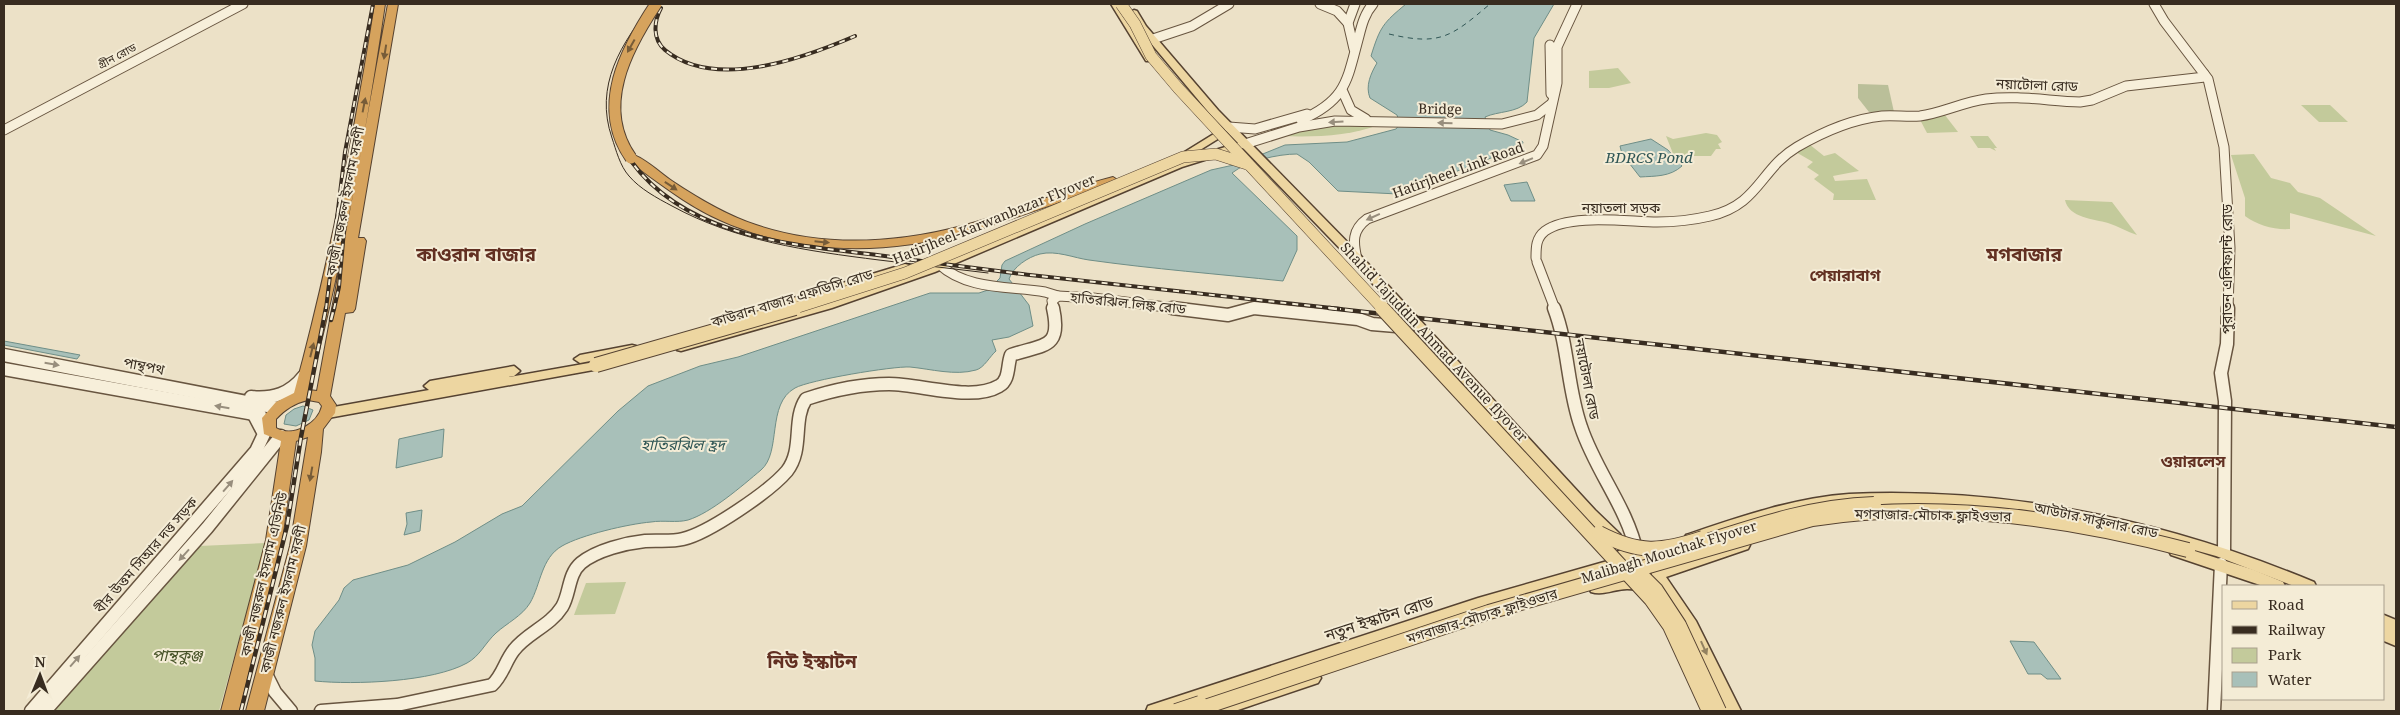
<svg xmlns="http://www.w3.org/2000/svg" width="2400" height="715" font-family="'Noto Serif','Noto Sans Bengali',serif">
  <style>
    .green { fill: #c3ca9b }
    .cemetery { fill: #babf99 }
    .water { fill: #a8c0b9; stroke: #6f8e87 }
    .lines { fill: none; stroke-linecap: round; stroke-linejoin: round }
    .ferry { stroke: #305655; stroke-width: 1; stroke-dasharray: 5 4.5; stroke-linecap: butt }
    .secondary-far1-casing { stroke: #685540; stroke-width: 11 }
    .secondary-casing { stroke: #685540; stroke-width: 15 }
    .primary-casing { stroke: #554231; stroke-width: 3 }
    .highway-casing { stroke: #554231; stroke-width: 2 }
    .secondary-far1 { stroke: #f7efda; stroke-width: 9 }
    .secondary { stroke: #f7efda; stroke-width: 12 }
    .primary { fill: #edd6a1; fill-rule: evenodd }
    .highway { fill: #d6a35d; fill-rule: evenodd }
    .tram { stroke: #382c20; stroke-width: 1 }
    .rail-far1-casing { stroke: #382c20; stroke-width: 4 }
    .rail-casing { stroke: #382c20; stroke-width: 4.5 }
    .rail-far1 { stroke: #f4ecd6; stroke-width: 2; stroke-dasharray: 6; stroke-linecap: butt }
    .rail { stroke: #f4ecd6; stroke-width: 2.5; stroke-dasharray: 8; stroke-linecap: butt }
    .primary-bridge-far1-casing { stroke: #554231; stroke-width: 12; stroke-linecap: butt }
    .primary-bridge-casing { stroke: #554231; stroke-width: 16; stroke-linecap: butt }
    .highway-bridge-casing { stroke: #554231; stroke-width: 13; stroke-linecap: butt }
    .primary-bridge-far1 { stroke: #edd6a1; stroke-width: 11 }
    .primary-bridge { stroke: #edd6a1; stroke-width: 14 }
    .highway-bridge { stroke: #d6a35d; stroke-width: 11 }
    .oneway { fill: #775c38 }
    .oneway2 { fill: #988e7d }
    .oneway3 { fill: #928160 }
    .labels { text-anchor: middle; stroke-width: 4; stroke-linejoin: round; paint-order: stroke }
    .far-street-label { font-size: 11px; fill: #382c20; stroke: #f4ecd6 }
    .street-label { font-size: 14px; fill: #382c20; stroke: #f4ecd6 }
    .water-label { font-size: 15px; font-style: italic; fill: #305655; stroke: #f4ecd6 }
    .quarter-label { font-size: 16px; font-weight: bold; fill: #623022; stroke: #f4ecd6 }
    .near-street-label { font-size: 16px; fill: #382c20; stroke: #f4ecd6 }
    .near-park-label { font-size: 16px; font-style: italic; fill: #475328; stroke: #f4ecd6 }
    .district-label { font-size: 19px; font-weight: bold; fill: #623022; stroke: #f4ecd6 }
    .near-quarter-label { font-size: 19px; font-weight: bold; fill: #623022; stroke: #f4ecd6 }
  </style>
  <rect width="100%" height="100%" fill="#ece1c7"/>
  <g class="green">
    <polygon points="1618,68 1631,83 1609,88 1589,88 1589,71"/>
    <polygon points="2301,105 2330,105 2348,122 2319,122"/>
    <polygon points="1941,110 1958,132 1927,133 1917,114"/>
    <path d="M 1381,124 C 1348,137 1313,137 1279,136 L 1319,126 Z"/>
    <polygon points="1706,133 1717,135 1722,142 1718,144 1721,149 1716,149 1711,156 1674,156 1666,136 1673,139"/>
    <polygon points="1970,136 1988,136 1997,148 1994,148 1996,151 1990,148 1978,148"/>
    <polygon points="1809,144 1824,156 1835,153 1859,171 1833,176 1835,181 1867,179 1876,200 1833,200 1834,194 1814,179 1819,175 1807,167 1813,162 1794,151"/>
    <path d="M 2254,154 L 2271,178 L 2290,183 L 2298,192 L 2320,198 L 2376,236 L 2290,213 L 2290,229 C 2274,230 2257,225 2245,216 L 2245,198 L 2231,155 Z"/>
    <path d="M 2065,200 L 2112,202 L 2137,235 C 2127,232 2118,226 2108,223 C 2094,219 2069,218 2065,200 Z"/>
    <polygon points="266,543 219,711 52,711 199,546"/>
    <polygon points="626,582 615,614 574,615 586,583"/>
  </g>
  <polygon class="cemetery" points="1858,84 1888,85 1894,112 1869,112 1858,98"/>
  <g class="water">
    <path d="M 1406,4 L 1554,4 L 1534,38 L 1527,102 C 1517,113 1498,111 1485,117 L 1490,130 L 1508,135 L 1523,142 L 1522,146 L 1398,194 L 1338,191 L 1309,162 L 1297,154 C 1278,154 1247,161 1232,173 L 1297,236 L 1297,250 L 1283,281 C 1218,274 1153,269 1089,260 C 1074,258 1056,250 1040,254 C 1028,257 1013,267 1009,279 L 1029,305 L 1033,326 L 1009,337 L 992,340 L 996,351 C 990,356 984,368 976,370 C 955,376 931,369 910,367 C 893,366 809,380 795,388 C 766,404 782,452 761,470 C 742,486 711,513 688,520 C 677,523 663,520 651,522 C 628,524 581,535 562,546 C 541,558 541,584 530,603 C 522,616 507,623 496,633 C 485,643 480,656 467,663 C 433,682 354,685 315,681 L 315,658 L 312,645 L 315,631 L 339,600 L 344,588 L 353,580 L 408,565 L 455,542 L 502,514 L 522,506 L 618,411 L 648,386 L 700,366 L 738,357 L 930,293 L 979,293 L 988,290 L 1000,278 L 1002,265 L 1005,261 L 1085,224 L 1211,170 L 1238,164 L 1285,145 L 1347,142 L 1396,129 L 1400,124 L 1397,115 L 1370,98 C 1365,86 1371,73 1377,63 L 1371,56 C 1380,27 1383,23 1406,4 Z"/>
    <path d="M 1651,139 L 1668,150 L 1682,166 C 1670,177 1655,176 1640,177 L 1622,154 L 1620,146 Z"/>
    <polygon points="1527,182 1535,201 1511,201 1504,185"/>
    <polygon points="4,341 80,355 77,359 4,345"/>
    <polygon points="303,406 313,410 309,420 296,426 284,424 286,415 294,409"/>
    <polygon points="444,429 442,457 396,468 399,439"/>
    <polygon points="422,510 420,531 404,535 407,524 406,513"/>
    <polygon points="2010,641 2034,642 2061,679 2047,679 2041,674 2028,674"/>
  </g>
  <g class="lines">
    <path class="ferry" d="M 1389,34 C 1440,46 1451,37 1490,4"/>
    <g class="secondary-far1-casing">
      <g id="secondary-far1">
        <polyline points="1320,4 1337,11 1348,23"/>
        <polyline points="2154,4 2164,21 2208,79 2224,147 2230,248 2228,309"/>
        <polyline points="1153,39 1192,26 1229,4"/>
        <polyline points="1550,45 1551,94"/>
        <polyline points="1354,49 1348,23 1355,4"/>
        <polyline points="1343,92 1351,110 1366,119"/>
        <path d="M 1301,120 C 1347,100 1347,80 1359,36 C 1362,24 1365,13 1373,4"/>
        <polyline points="1229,127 1255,129 1307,114"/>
        <polyline points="4,130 243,4"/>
        <polyline points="1245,144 1299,127 1335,121 1502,124 1537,115 1551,104"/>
        <path d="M 1536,258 C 1536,247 1536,238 1545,231 C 1569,213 1629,222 1657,222 C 1675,222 1693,220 1710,216 C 1759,205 1760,169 1797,147 C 1821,133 1853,119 1882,116 C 1894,115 1907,117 1920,116 C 1942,113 1963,102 1986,99 C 2017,95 2049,101 2080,102 L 2092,100 L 2126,86 L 2205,77 L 2204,74"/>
        <path d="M 1357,259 C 1353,242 1352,230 1367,219 L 1537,155 L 1543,146 L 1557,83 L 1557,47 L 1577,4"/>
        <polyline points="1537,262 1555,309"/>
        <path d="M 940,265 C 967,290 1011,286 1045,292 L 1058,296"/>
        <polyline points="1054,309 1052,301 1058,296 1093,298 1182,309"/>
        <polyline points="1250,309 1265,309"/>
      </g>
    </g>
    <g class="secondary-casing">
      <g id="secondary">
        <polyline points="1172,308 1228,315 1254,308 1358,319 1372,324 1396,326"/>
        <path d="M 1554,308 C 1569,347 1567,388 1581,427 C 1596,472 1627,507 1637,553"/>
        <polyline points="4,355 278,408"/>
        <polyline points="4,369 260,415"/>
        <path d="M 251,397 C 273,399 290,394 304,376"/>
        <polyline points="2224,552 2225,401 2221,373 2227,344 2228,308"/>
        <polyline points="265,672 275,692 291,711"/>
        <polyline points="31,711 256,451 264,434 253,413"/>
        <polyline points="45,711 207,528 281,436"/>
        <path d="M 321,711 L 397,705 L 492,685 C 503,675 505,661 514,650 C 527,633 550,626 562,607 C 570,594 568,574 581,563 C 597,550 626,543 645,541 C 658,540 671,542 683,539 C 709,533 770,491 787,471 C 804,449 792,420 806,399 C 833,390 861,384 889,384 C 920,384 972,402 999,386 C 1010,380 1007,365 1011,355 C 1044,344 1062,349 1053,308"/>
        <polyline points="2214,711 2221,564"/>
      </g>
    </g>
    <g class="primary-casing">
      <g id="primary">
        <polygon points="1111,4 1119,4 1154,59 1152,61 1146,61"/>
        <polygon points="1134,10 1137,11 1146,26 1218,110 1361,256 1595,510 1620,534 1622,538 1620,542 1615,544 1610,542 1585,518 1353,262 1243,148 1182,167 935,272 832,308 681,351 677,350 675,347 677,344 824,302 927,266 1174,163 1238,143 1210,114 1139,29 1129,13"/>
        <polygon points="1217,132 1222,135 1221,137 1192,155 1184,155 1183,153"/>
        <polygon points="905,264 909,265 911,268 909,271 781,310 775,306 777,303"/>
        <polygon points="632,345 636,346 638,349 636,352 580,363 574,359 580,355"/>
        <polygon points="606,360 612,364 610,367 328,418 323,416 321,413 323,410 328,408 429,390 424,386 430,381 514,366 520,371 514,376 486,381"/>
        <path d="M 1849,494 C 2011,487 2165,520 2314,582 L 2316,586 L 2294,586 L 2216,556 L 2126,531 L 2080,521 L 1984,508 L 1886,504 L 1837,505 L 1781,516 L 1691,545 L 1686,543 L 1684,539 L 1686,535 C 1739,517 1793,498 1849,494 Z"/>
        <path d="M 1743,539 L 1748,541 L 1750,545 L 1748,549 L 1666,577 L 1696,621 L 1741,711 L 1725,711 L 1686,630 L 1659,589 C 1647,594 1639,589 1627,589 C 1615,589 1603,596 1591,592 L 1589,588 L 1591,584 L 1614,579 L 1611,571 L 1478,610 L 1175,711 L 1146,711 L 1148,706 L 1154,704 L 1478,598 L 1611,560 C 1622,538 1654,546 1664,565 ZM 1636,558 L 1651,568 L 1652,576 L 1649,580 L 1635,579 L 1625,571 L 1625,562 L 1628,559 Z"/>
        <polygon points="2176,545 2254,570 2283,582 2285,586 2263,586 2171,555 2169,551 2171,547"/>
        <polygon points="2384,615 2396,620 2396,646 2384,641"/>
        <polygon points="1313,671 1318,673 1321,678 1318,683 1235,711 1207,711 1209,706"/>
      </g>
    </g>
    <g class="highway-casing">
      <g id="highway">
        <path d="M 375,4 L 385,4 C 366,134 342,263 309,390 L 317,391 L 388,4 L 398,4 L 358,238 L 364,238 L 366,241 L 355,309 L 353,312 L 345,313 L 330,396 L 336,405 L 335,413 L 323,429 L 321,452 L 306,546 L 264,711 L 246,711 L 290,546 L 308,437 L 296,441 L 282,540 L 239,711 L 221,711 L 266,540 L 281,441 L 264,434 L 262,418 L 276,402 L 294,393 C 329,266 354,135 375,4 ZM 308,400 L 319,402 L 322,406 C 318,424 293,438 276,428 L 276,419 C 285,409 295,403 308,400 Z"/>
        <path d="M 631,154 C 645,158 660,173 672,181 C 699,199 726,215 756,225 C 827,249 906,243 976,222 C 1022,208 1066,189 1113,177 L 1119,181 L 1117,184 C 1066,198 1017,219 965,233 C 885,255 797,255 720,220 C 686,205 657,181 627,160 L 625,158 Z"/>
      </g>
    </g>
    <use href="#secondary-far1" class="secondary-far1"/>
    <use href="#secondary" class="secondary"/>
    <use href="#primary" class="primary"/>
    <use href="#highway" class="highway"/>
    <path class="tram" d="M 653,4 C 621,43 594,86 612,138 C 616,150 620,166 629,176 C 640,189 657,198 672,206 C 736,241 807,251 879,260 C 915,264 952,269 988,273"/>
    <g class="rail-far1-casing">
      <g id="rail-far1">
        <path d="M 659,4 C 621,52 589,103 631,161 C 688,239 796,245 885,256 C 933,263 982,269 1030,275 C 1134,286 1237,298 1341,309"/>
        <path d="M 661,8 C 654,21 652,39 665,50 C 715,91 804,58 855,36"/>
        <polyline points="326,309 345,152 373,4"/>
        <polyline points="334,309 339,287 345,219"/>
      </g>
    </g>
    <g class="rail-casing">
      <g id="rail">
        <polyline points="1329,308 2396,427"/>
        <polyline points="331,320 334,308"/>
        <polyline points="241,711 287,526 301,437 326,308"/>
      </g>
    </g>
    <use href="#rail-far1" class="rail-far1"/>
    <use href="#rail" class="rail"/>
    <g class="primary-bridge-far1-casing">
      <g id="primary-bridge-far1">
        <polyline points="1121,4 1135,24 1151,56 1178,88 1383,309"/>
        <polyline points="792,309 905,273 1183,157 1216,154 1247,164"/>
      </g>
    </g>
    <g class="primary-bridge-casing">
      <g id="primary-bridge">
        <polyline points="1382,308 1651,599 1670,626 1709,711"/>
        <polyline points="596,365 795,308"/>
        <path d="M 1599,533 C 1639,554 1661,552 1703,538"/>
        <path d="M 1695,545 C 1754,526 1811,506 1874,504"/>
        <polyline points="1631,565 1656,590 1679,625 1719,711"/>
        <polyline points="1176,711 1200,703"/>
        <path d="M 1193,711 L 1489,612 L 1812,519 C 1937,499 2067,518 2188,550"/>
      </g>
    </g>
    <g class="highway-bridge-casing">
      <path id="highway-bridge" d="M 631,158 C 595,107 626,49 656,4"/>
    </g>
    <use href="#primary-bridge-far1" class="primary-bridge-far1"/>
    <use href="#primary-bridge" class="primary-bridge"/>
    <use href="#highway-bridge" class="highway-bridge"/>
  </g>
  <defs><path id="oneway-solid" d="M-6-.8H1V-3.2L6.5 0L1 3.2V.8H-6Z" transform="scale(1.25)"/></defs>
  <g class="oneway">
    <use href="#oneway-solid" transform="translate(631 46) rotate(119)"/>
    <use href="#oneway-solid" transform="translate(385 52) rotate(99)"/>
    <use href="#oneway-solid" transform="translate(364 105) rotate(-79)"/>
    <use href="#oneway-solid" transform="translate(671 186) rotate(34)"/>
    <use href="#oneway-solid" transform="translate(822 242) rotate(6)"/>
    <use href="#oneway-solid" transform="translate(312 350) rotate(-76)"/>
    <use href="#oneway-solid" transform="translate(311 474) rotate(100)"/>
  </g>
  <g class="oneway2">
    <use href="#oneway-solid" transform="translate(1336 122) rotate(176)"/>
    <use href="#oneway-solid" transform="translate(1445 123) rotate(-179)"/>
    <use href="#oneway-solid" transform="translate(1526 161) rotate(158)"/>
    <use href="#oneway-solid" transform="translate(1373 217) rotate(156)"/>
    <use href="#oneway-solid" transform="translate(52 364) rotate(10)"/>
    <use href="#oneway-solid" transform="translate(222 407) rotate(-170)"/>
    <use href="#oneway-solid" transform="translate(228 486) rotate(-49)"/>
    <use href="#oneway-solid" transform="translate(184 555) rotate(132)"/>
    <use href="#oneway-solid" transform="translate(75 661) rotate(-49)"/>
  </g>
  <use class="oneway3" href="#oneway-solid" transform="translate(1704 648) rotate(66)"/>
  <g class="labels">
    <g class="far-street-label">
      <text transform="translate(117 56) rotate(-28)" y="4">গ্রীন রোড</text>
    </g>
    <g class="street-label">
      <text transform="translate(2037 85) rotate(2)" y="5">নয়াটোলা রোড</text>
      <text transform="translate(1440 109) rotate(1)" y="5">Bridge</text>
      <text transform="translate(1458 170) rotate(-20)" y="5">Hatirjheel Link Road</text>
      <text transform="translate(345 201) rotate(-79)" y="5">কাজী নজরুল ইসলাম সরণী</text>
      <text x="1621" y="213">নয়াতলা সড়ক</text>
      <text transform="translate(994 219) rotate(-22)" y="5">Hatirjheel-Karwanbazar Flyover</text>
      <text transform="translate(2227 269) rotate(-90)" y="5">পুরাতন এলিফ্যান্ট রোড</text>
      <text transform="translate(792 298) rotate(-17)" y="5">কাউরান বাজার এফডিসি রোড</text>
      <text transform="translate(1128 303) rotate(6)" y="5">হাতিরঝিল লিঙ্ক রোড</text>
      <text transform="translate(1434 342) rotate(47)" y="5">Shahid Tajuddin Ahmad Avenue flyover</text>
      <text transform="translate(144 366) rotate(11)" y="5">পান্থপথ</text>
      <text transform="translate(1587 379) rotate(79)" y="5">নয়াটোলা রোড</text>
      <text transform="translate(1933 515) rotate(1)" y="5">মগবাজার-মৌচাক ফ্লাইওভার</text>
      <text transform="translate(2096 520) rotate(12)" y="5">আউটার সার্কুলার রোড</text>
      <text transform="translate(1669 552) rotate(-17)" y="5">Malibagh Mouchak Flyover</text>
      <text transform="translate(146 555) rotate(-49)" y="5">বীর উত্তম সিআর দত্ত সড়ক</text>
      <text transform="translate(264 574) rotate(-77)" y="5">কাজী নজরুল ইসলাম এভিনিউ</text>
      <text transform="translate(283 599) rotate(-76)" y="5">কাজী নজরুল ইসলাম সরণী</text>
      <text transform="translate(1482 616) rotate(-17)" y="5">মগবাজার-মৌচাক ফ্লাইওভার</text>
    </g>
    <g class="water-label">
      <text x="1649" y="163">BDRCS Pond</text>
      <text x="683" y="450">হাতিরঝিল হ্রদ</text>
    </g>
    <g class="quarter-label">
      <text x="1845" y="281">পেয়ারাবাগ</text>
      <text x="2193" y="467">ওয়ারলেস</text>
    </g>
    <g class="near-street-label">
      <text transform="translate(1379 618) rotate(-18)" y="6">নতুন ইস্কাটন রোড</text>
    </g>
    <g class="near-park-label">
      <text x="177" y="661">পান্থকুঞ্জ</text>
    </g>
    <g class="district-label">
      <text x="476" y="261">কাওরান বাজার</text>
      <text x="2024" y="261">মগবাজার</text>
    </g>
    <g class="near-quarter-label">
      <text x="812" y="668">নিউ ইস্কাটন</text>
    </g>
  </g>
  <rect width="2400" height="715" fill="none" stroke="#382c20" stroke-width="10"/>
  <rect x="2222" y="585" width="162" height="115" fill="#f4ecd6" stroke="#a99f8d"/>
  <rect x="2232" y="601" width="25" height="8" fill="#edd6a1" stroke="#a99f8d"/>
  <text x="2268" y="610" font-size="15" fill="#382c20">Road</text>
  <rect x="2232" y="626" width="25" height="8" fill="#382c20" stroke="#a99f8d"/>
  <text x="2268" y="635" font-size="15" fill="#382c20">Railway</text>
  <rect x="2232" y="648" width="25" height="15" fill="#c3ca9b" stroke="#a99f8d"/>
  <text x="2268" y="660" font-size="15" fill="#382c20">Park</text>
  <rect x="2232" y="672" width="25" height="15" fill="#a8c0b9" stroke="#a99f8d"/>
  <text x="2268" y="685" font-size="15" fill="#382c20">Water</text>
  <g transform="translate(40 675) rotate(1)" stroke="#f4ecd6" stroke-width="4" paint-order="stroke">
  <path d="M0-4L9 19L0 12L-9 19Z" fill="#382c20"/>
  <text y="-8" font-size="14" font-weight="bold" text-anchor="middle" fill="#382c20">N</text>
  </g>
</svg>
